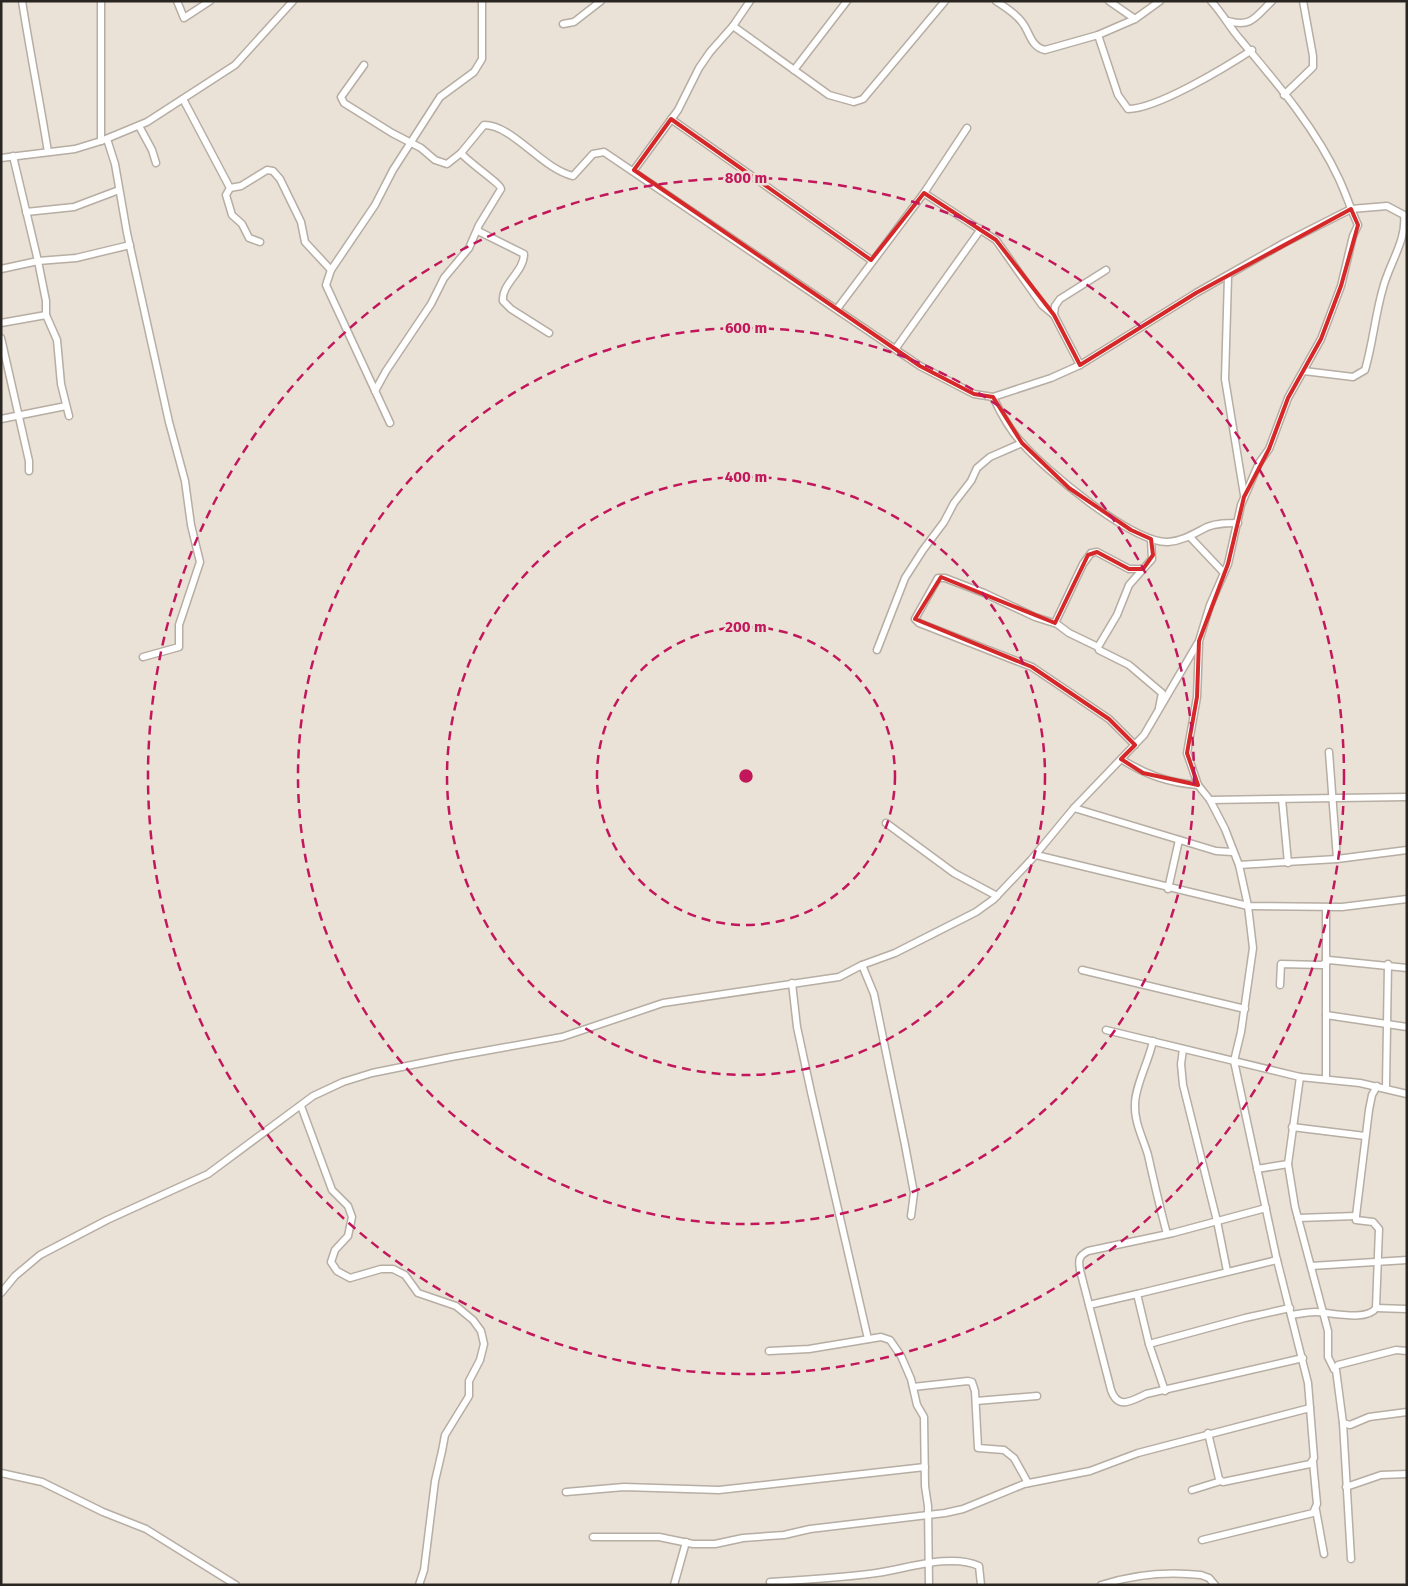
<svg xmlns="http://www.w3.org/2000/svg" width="1408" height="1586" font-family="'Fira Sans',sans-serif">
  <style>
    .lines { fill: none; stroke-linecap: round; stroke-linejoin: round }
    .minor-casing { stroke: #b6ada3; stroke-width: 9 }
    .minor { stroke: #fff; stroke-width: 6 }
    .marked { fill: none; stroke: #d62828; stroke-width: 4; stroke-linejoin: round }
    .ring { fill: none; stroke: #c2185b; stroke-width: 2.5; stroke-dasharray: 9 6 }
    .centre { fill: #c2185b; stroke: #eae1d7; stroke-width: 2.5 }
    .ring-label { font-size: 15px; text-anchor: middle; font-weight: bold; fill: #c2185b; stroke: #eae1d7; stroke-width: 5; stroke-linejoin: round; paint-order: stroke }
  </style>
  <rect width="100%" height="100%" fill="#eae1d7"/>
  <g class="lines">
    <g class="minor-casing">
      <g id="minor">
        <path d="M 22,1 C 30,52 40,102 48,152"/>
        <polyline points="177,1 184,18 210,1"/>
        <path d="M 996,1 C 1005,7 1015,13 1021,21 C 1030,31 1030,47 1045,50 L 1098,35"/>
        <polyline points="1109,1 1135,19"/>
        <path d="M 1160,1 L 1135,19 L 1098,35 L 1118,95 L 1128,109 C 1157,109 1226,67 1252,50"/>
        <path d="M 1228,21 C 1252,28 1256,16 1272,1"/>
        <polyline points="563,24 574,22 601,1"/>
        <polyline points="733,26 829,95 854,102 863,99 945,1"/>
        <polyline points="364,65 341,97 344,103 392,133 421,148 435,160 447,164 461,153"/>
        <polyline points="794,70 847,1"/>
        <polyline points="1284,95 1313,67 1313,56 1303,1"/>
        <polyline points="183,99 230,188 226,195 232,215 242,224 249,238 260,242"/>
        <polyline points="671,119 871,260"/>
        <polyline points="139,126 152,150 156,163"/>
        <polyline points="107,139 115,164 127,233 169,422 185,481 191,525 200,562 179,625 179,647 143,657"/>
        <polyline points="101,141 101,1"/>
        <polyline points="1,158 75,149 101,141 147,122 235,65 293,1"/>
        <polyline points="634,170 678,110 699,68 710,52 733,26 750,1"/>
        <polyline points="230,188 241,186 267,170 273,171 280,179 301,222 305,242 331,270"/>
        <polyline points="924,193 996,240 1042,305 1054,315"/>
        <polyline points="26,212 74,207 119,190"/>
        <path d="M 478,231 L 524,254 C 524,272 501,284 503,301 L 511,309 L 549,333"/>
        <polyline points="1,269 38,261 13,156"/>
        <polyline points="1228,277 1225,379 1244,495"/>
        <polyline points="837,309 924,193 967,128"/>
        <polyline points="46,315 57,340 61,384 69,416"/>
        <polyline points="1,323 46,315 46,301 38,261 76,258 130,245"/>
        <polyline points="1,338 29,461 29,471"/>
        <polyline points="896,348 981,229"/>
        <polyline points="1080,365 1054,315 1055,306 1060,299 1106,270"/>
        <path d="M 375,391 L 386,371 L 431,304 L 444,278 L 469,248 L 479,225 L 501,189 C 501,184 468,162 461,153 L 484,125 C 513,125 542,169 573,176 L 593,154 L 604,152 L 920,366 L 974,394 L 993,397 L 1051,378 L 1080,365 L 1196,293 L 1284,243 L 1351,209 L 1387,206 L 1404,215 C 1407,240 1389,264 1383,288 C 1375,315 1373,343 1365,370 L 1353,377 L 1304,371"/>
        <path d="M 993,397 C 1001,414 1009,429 1021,442 C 1045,470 1132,543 1168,542 C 1183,541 1195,533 1207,527 C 1217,523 1227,523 1238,523"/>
        <polyline points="1,419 66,406"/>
        <polyline points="390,423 326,285 331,270 375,205 393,170 440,97 474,72 482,59 482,1"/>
        <polyline points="1190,537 1224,573"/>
        <polyline points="1151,539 1152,559 1129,585 1117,615 1098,647 1099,650 1129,665 1162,693 1159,708"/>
        <polyline points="1055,623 1083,564 1091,553 1097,552 1129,569 1143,569"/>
        <polyline points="1199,643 1197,697 1187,753 1198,785 1210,800 1225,829 1239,865 1248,906 1253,948 1241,1032 1234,1061 1276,1256 1308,1383 1314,1458 1310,1464 1223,1482 1219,1479 1208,1433"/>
        <polyline points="1098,647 1069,633 1057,624 1035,617 984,593 945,578 938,578 915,619 919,623 1032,667 1109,719 1135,745"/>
        <polyline points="877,650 905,578 923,550 944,522 954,503 971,481 977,468 990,457 1022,443"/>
        <polyline points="1329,752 1337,859"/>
        <path d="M 1121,759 C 1146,775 1169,783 1198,785"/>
        <polyline points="1282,799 1288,863"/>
        <polyline points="1210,800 1407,797"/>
        <polyline points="1074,808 1216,851 1232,852"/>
        <polyline points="886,823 954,873 997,896"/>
        <polyline points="1036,855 1248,906 1342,907 1407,899"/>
        <polyline points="1239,865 1337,859 1407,850"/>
        <polyline points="1168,889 1179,840"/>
        <polyline points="1326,908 1326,1078"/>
        <polyline points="1326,958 1329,960 1407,968"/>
        <polyline points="862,965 874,994 905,1145 914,1193 911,1216"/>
        <polyline points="1082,970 1245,1009"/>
        <polyline points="792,983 797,1027 811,1092 868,1339"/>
        <polyline points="1280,985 1281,964 1322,965 1328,961"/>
        <polyline points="1326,1015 1407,1027"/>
        <polyline points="1106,1030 1300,1077 1360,1083 1407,1094"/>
        <path d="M 1153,1041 C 1149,1061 1135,1086 1135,1104 C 1134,1122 1143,1138 1148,1155 C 1154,1182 1160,1208 1167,1234"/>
        <polyline points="1183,1049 1181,1064 1183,1085 1217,1221 1227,1271"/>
        <polyline points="1300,1077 1288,1164 1295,1207 1328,1331 1328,1357 1334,1369"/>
        <polyline points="1386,1087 1388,964"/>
        <polyline points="301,1106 332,1190 348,1206 352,1217 348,1236 335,1250 331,1262 337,1271 350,1278 381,1269 393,1269 405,1275 418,1293 456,1306 473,1320 481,1331 484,1344 480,1360 469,1381 469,1396 445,1435 442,1451 435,1481 424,1570 419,1585"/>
        <polyline points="1292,1127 1365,1136"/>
        <polyline points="1257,1169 1288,1164"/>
        <path d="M 1266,1208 L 1173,1233 L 1088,1251 C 1079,1256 1078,1259 1080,1270 L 1111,1390 C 1118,1410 1131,1401 1146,1394 L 1303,1358"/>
        <polyline points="1298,1218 1356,1216"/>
        <polyline points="1311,1266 1407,1260"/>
        <path d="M 1,1293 L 15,1276 L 40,1255 L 107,1220 L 208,1174 L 313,1096 L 343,1082 L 372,1073 L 451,1057 L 562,1037 L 663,1003 L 839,977 L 862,965 L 895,953 L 976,912 L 994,899 L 1031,860 L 1074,808 L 1144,735 L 1199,641 L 1210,605 L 1228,564 L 1241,505 L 1259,463 L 1269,449 L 1288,398 L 1321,339 L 1341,286 L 1353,236 L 1358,225 C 1351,210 1346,194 1339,179 C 1315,127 1275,81 1239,38 C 1229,26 1222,13 1211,1"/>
        <polyline points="1137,1294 1277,1260"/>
        <polyline points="1089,1305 1137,1294 1149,1344"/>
        <polyline points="1376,1308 1407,1309"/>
        <path d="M 1291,1315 C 1299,1314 1307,1312 1315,1312 C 1329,1312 1367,1322 1376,1308 L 1379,1229 L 1373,1222 L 1356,1220 L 1356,1216 L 1369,1110 L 1372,1095 L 1377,1086"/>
        <polyline points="769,1351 809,1349 881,1337 890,1340 901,1356 911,1379 917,1405 924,1417 925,1486 928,1506 929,1585"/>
        <polyline points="913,1387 968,1381 972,1382 975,1391 978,1448 1004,1450 1014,1458 1028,1483"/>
        <polyline points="1165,1391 1149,1344 1245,1318 1290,1308"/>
        <polyline points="976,1401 1037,1396"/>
        <polyline points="1343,1423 1336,1370 1334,1369 1338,1365 1396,1350 1407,1351"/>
        <polyline points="1,1473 42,1482 103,1512 146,1529 236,1585"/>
        <polyline points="1346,1487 1381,1475 1407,1474"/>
        <polyline points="1192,1490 1221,1481"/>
        <polyline points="566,1492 624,1487 719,1490 925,1467"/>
        <polyline points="1316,1510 1324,1554"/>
        <polyline points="593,1537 659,1537 693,1544 715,1544 743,1538 784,1535 810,1529 945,1513 963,1509 1024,1484 1090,1471 1138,1453 1310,1408"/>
        <polyline points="1202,1540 1313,1513 1317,1504 1313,1462"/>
        <polyline points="1351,1559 1343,1423 1350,1425 1369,1417 1407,1412"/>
        <path d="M 770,1582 C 803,1580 836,1578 869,1574 C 901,1571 949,1552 979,1566 L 981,1585"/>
        <polyline points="674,1585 686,1542"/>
        <path d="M 1101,1585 C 1135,1574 1167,1571 1201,1575 L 1209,1578 L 1215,1585"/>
      </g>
    </g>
    <use href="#minor" class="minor"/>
  </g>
  <path class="marked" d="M 671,119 L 871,260 L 924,193 L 996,240 L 1054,315 L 1080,365 L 1196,293 L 1351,209 L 1358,225 L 1341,286 L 1321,339 L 1288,398 L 1269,449 L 1244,497 L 1228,564 L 1199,641 L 1197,697 L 1187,753 L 1198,785 L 1143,773 L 1121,759 L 1135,745 L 1109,719 L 1032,667 L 915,619 L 941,577 L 1055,623 L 1088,555 L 1097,552 L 1129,569 L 1143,569 L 1153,555 L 1151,539 L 1131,530 L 1069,488 L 1022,443 L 993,397 L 974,394 L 920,366 L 634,170 Z"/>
  <g class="ring">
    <circle cx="746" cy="776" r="149"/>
    <circle cx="746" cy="776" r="299"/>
    <circle cx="746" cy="776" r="448"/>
    <circle cx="746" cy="776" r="598"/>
  </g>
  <circle cx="746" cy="776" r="8" class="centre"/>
  <g class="ring-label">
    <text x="746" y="183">800 m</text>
    <text x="746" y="333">600 m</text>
    <text x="746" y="482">400 m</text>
    <text x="746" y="632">200 m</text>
  </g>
  <rect width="1408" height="1586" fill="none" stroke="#292622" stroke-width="5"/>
</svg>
